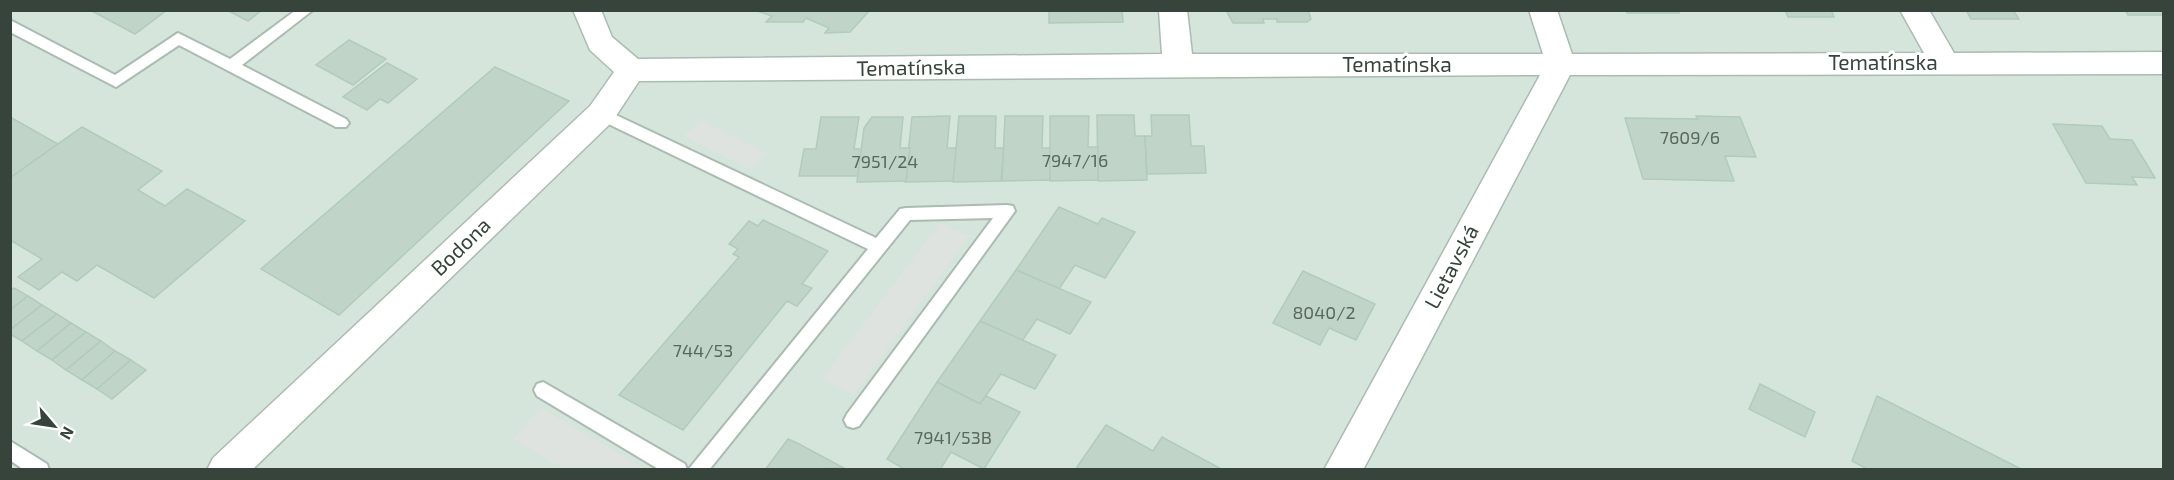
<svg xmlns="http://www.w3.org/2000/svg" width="2174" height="480" font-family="'Exo 2',sans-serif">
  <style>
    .residential { fill: #d5e5dc }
    .parking { fill: #dee3e0 }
    .building { fill: #c0d5c7; stroke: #b1ccba; stroke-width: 1.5 }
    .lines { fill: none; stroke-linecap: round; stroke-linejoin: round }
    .service-casing { stroke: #aabcb1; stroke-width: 4 }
    .minor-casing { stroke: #aabcb1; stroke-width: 3 }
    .service { fill: #fff; fill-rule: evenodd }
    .minor { fill: #fff; fill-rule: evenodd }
    .labels { text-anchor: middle; stroke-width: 6; stroke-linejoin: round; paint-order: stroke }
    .number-label { font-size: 18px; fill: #58685e }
    .street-label { font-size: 21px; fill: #36443b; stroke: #fff }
  </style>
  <rect width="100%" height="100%" fill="#e7f2eb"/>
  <rect class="residential" x="11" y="11" width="2152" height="458"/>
  <g class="parking">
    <polygon points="701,120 767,153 751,169 684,136"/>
    <polygon points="940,223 969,236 854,395 822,379"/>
    <polygon points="541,408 645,469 564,469 513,439"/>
  </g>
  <g class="building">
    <polygon points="90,10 167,10 135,34"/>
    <polygon points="227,10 262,10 248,21"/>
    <polygon points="870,10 850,32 825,33 829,28 806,18 803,22 766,22 772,16 757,11"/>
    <polygon points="1049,10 1122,10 1123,22 1049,23"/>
    <polygon points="1226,10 1308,10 1311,19 1307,22 1277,22 1277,19 1263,19 1264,23 1233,23"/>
    <polygon points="1626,10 1678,10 1679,13 1627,13"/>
    <polygon points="1785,10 1831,10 1834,17 1788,17"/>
    <polygon points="1966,10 2013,10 2019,19 1971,19"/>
    <polygon points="2125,10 2164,10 2164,15 2128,15"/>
    <polygon points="349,40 386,59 353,85 316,65"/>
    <polygon points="387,63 417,79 388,103 380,99 367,110 343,97"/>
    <polygon points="495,67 569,101 339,315 261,269"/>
    <polygon points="1097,115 1134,115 1135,136 1145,136 1147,180 1098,181"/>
    <polygon points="1151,115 1189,115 1191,146 1204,146 1206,173 1147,174 1145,136 1152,136"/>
    <polygon points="950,116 947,148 957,148 954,181 905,182 912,117"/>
    <polygon points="959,116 996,116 995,148 1004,148 1001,181 953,182"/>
    <polygon points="1005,116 1043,116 1042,148 1052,148 1050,180 1002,181"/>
    <polygon points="1050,116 1089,116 1088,147 1098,147 1098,180 1050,181"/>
    <polygon points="1696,116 1740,117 1756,157 1725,156 1734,181 1643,179 1625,118 1698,119"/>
    <polygon points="10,117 58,144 10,178"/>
    <polygon points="821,117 859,117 854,149 863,149 859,176 799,176 804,149 816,149"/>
    <polygon points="872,117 903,117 900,148 910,148 906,181 857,182 864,128"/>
    <polygon points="2053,124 2102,126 2110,139 2132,140 2155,178 2132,177 2137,185 2086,183"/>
    <polygon points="82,127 162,171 138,190 165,206 187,189 245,221 154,298 97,265 77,281 62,272 39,290 18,277 42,259 10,240 10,178"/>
    <polygon points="1059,207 1098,224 1102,218 1135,232 1105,278 1075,265 1059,289 1016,270"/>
    <polygon points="763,220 828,251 802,284 812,288 797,306 787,301 683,430 619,395 739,257 733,254 738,249 729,244 749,221 758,226"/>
    <polygon points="1016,270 1091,302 1070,334 1037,319 1022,341 980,321"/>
    <polygon points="1303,271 1375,304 1356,340 1329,328 1320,345 1273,323"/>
    <polygon points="14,288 28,296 10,310 10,290"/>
    <polygon points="28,296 42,305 10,330 10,310"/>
    <polygon points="42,305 57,314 22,341 10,334 10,330"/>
    <polygon points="57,314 71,323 37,351 22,341"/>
    <polygon points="980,321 1056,355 1035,389 1001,374 980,404 937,382"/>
    <polygon points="71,323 86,332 52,360 37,351"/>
    <polygon points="86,332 101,341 66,370 52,360"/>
    <polygon points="101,341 115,351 82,380 66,370"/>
    <polygon points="115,351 131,360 97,389 82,380"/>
    <polygon points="131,360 146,370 112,399 97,389"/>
    <polygon points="937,382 980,404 986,396 1020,412 984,469 951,452 940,470 906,470 887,459"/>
    <polygon points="1760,384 1815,412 1805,437 1749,409"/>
    <polygon points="1877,396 2023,470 1869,470 1852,461"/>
    <polygon points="1106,425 1153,451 1162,437 1223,470 1075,470"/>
    <polygon points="788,439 799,444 844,468 765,470"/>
  </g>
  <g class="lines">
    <g class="service-casing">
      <g id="service">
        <polygon points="296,10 313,10 242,65 346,119 349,123 346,127 336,127 179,45 116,87 10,32 10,20 115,75 178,33 230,59"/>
        <polygon points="601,108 876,238 900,209 906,208 1007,205 1013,206 1015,211 859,426 853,428 847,426 844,420 847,414 993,218 910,220 709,470 688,470 868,249 596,118 593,114 596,110"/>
        <polygon points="543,382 685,464 687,470 660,470 537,396 534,390 537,384"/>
        <polygon points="10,441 47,464 49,470 24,470 10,460"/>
      </g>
    </g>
    <g class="minor-casing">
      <polygon id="minor" points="573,10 601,10 612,37 638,59 1162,54 1159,10 1187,10 1192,54 1543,54 1529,10 1557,10 1572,54 1924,53 1900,10 1929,10 1954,53 2164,52 2164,74 1570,75 1363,470 1324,470 1540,75 639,81 612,122 252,470 207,470 213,458 590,106 614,72 590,50"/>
    </g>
    <use href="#service" class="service"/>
    <use href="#minor" class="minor"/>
  </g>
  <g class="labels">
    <g class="number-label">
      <text x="1690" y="144">7609/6</text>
      <text x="1075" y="167">7947/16</text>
      <text x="885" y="168">7951/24</text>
      <text x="1324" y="319">8040/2</text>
      <text x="703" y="357">744/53</text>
      <text x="953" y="444">7941/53B</text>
    </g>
    <g class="street-label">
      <text x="1883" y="70">Tematínska</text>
      <text x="1397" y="72">Tematínska</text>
      <text transform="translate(911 68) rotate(-1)" y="7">Tematínska</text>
      <text transform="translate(461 247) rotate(-44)" y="7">Bodona</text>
      <text transform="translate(1452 267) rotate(-62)" y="7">Lietavská</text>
    </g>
  </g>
  <rect width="2174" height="480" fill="none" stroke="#36443b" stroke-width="24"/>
  <g transform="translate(54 426) rotate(119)" stroke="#ffffff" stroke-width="4.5" paint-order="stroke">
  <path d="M0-4.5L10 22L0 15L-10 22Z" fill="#36443b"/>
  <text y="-9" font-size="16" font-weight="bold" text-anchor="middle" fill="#36443b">N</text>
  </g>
</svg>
